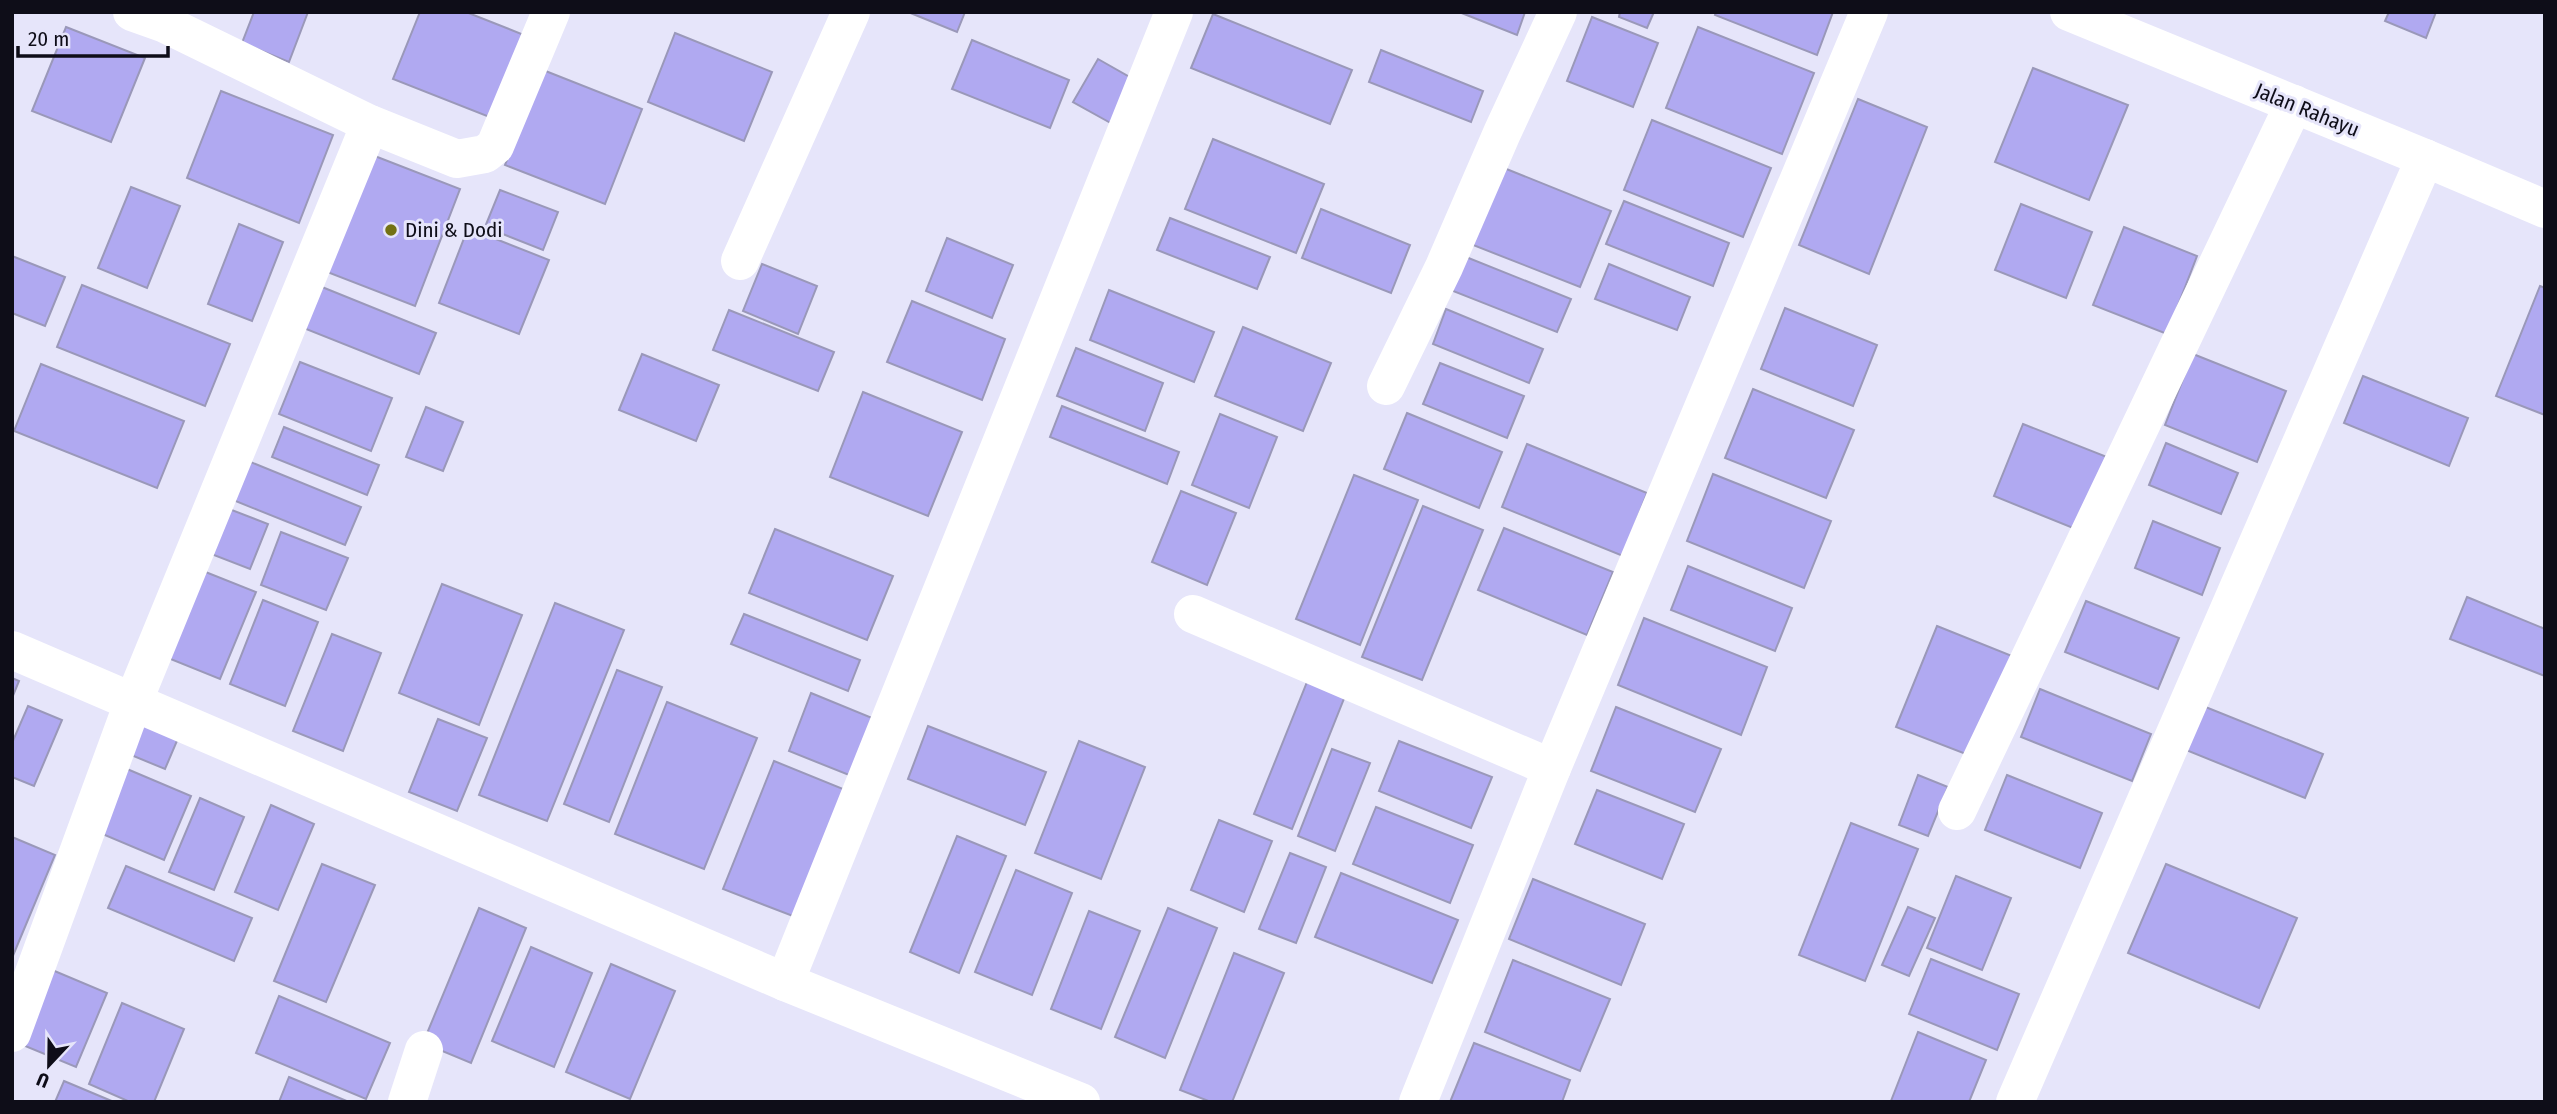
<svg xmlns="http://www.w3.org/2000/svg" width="2557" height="1114" font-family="'Fira Sans Condensed',sans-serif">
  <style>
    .building { fill: #b0a9f1; stroke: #9a98b9; stroke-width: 2 }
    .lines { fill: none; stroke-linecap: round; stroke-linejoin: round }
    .minor { stroke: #fff; stroke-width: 38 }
    .poi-dot { fill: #737114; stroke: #e6e5fa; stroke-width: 2.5 }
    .labels { text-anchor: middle; stroke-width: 6; stroke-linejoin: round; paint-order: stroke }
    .street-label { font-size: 21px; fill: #0e0d18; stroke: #e6e5fa }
    .poi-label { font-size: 21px; fill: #0e0d18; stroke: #e6e5fa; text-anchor: start }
  </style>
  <rect width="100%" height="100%" fill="#e6e5fa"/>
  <g class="building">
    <polygon points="254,12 308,12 289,62 242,43"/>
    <polygon points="420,12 466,12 524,35 492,118 393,79"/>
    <polygon points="908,12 965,12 957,32"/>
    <polygon points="1459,12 1525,12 1517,35"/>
    <polygon points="1620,12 1654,12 1647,28 1619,17"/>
    <polygon points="1716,12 1833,12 1817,55 1715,15"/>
    <polygon points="2389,12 2436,12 2426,38 2385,21"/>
    <polygon points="1213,14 1352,70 1330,124 1191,68"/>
    <polygon points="1592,17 1658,43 1633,107 1567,81"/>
    <polygon points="66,27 145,58 111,142 32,111"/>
    <polygon points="1698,27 1814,73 1782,154 1666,108"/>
    <polygon points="675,33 772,72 744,141 648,102"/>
    <polygon points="972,40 1069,80 1050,128 952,89"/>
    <polygon points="1381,50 1483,91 1471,122 1369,82"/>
    <polygon points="1098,59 1140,83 1116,126 1073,102"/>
    <polygon points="2033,68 2128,105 2089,200 1995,162"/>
    <polygon points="543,70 642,109 605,204 505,165"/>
    <polygon points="221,91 333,135 299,223 187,178"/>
    <polygon points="1858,99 1927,127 1869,274 1799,245"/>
    <polygon points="1652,120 1771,168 1743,237 1624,190"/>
    <polygon points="1213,139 1324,184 1296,253 1185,209"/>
    <polygon points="367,153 460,189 415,306 322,270"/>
    <polygon points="1499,166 1611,211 1580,287 1468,243"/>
    <polygon points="131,187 180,206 147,288 98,268"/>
    <polygon points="500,190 558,212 543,250 485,227"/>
    <polygon points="1624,201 1729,243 1713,286 1606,244"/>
    <polygon points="2021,204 2092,232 2066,298 1995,270"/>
    <polygon points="1321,209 1410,245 1391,293 1302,258"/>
    <polygon points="1170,218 1270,257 1257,289 1157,250"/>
    <polygon points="239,224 283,242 252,321 208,304"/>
    <polygon points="2124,227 2197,256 2167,334 2093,305"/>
    <polygon points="468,228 549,260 519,334 439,303"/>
    <polygon points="947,238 1013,265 992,318 926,291"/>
    <polygon points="1461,255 1571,299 1557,332 1448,289"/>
    <polygon points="12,256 65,277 45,326 12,313"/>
    <polygon points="762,264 817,286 798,334 743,311"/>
    <polygon points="1609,264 1690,297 1677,330 1595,299"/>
    <polygon points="82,285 230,344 205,406 57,347"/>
    <polygon points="317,285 436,333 419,374 301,327"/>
    <polygon points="2540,286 2545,288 2545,415 2496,396"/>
    <polygon points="1109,290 1214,332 1194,382 1090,340"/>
    <polygon points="912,301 1005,339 982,400 887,362"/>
    <polygon points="1785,308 1877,345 1853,406 1761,369"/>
    <polygon points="1446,309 1543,349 1529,383 1433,344"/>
    <polygon points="729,310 834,352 818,391 713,350"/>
    <polygon points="1243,327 1331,363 1303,431 1215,396"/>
    <polygon points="1076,348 1163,383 1145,431 1057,396"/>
    <polygon points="642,354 719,385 696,441 619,410"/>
    <polygon points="2193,354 2286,391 2257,462 2165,425"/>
    <polygon points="300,362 392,398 371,451 279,414"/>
    <polygon points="1440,363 1524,396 1507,438 1423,404"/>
    <polygon points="41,364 184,421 157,488 14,431"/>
    <polygon points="2363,376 2468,418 2449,466 2344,423"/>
    <polygon points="1753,389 1854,430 1826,498 1725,458"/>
    <polygon points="863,392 962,432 928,516 830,477"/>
    <polygon points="1062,406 1179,452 1167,484 1050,437"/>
    <polygon points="426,407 463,422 443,471 406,457"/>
    <polygon points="1407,413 1502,452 1479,508 1384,469"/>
    <polygon points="1220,414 1277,437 1249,508 1192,485"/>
    <polygon points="2023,424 2107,457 2078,530 1994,496"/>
    <polygon points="284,427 379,465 367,495 272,457"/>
    <polygon points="2166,443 2238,473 2221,514 2149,485"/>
    <polygon points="1527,444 1647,493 1623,556 1502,507"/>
    <polygon points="248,461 361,507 345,545 233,500"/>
    <polygon points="1713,474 1831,521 1804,588 1687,541"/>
    <polygon points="1354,475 1418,500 1360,645 1296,619"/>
    <polygon points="1181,491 1236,513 1207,585 1152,562"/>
    <polygon points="1423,506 1483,530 1422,680 1362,657"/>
    <polygon points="224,507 268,524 250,569 206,552"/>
    <polygon points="2153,521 2220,548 2202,595 2135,568"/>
    <polygon points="1504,528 1613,572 1587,635 1478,590"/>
    <polygon points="775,529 893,576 867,640 749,593"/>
    <polygon points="281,532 348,558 326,610 261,585"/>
    <polygon points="1688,566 1792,608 1775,651 1671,610"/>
    <polygon points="203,571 256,592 220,679 168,658"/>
    <polygon points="442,584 522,615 479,725 399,693"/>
    <polygon points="2467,597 2545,629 2545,676 2450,639"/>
    <polygon points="263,600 318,622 285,706 230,684"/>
    <polygon points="2086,601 2179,638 2158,689 2065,652"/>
    <polygon points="555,603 624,630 547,821 479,795"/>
    <polygon points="744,614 860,660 848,691 731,644"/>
    <polygon points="1644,618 1767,667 1741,735 1618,685"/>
    <polygon points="1937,626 2012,656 1971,756 1896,727"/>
    <polygon points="332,634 381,653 343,751 293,731"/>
    <polygon points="617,670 662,687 609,822 564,804"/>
    <polygon points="12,678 19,681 12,698"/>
    <polygon points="1307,682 1345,696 1292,829 1254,814"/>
    <polygon points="2040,689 2151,734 2132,781 2021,737"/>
    <polygon points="811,693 877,720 854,777 789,751"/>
    <polygon points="667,702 757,738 704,869 615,834"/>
    <polygon points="28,706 62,720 34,786 12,777 12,743"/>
    <polygon points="2203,706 2323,754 2305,798 2186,750"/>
    <polygon points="1616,707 1721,749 1695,812 1591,771"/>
    <polygon points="136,710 182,729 165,769 119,750"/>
    <polygon points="438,719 487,738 457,811 409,792"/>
    <polygon points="928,726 1046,772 1025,825 908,779"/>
    <polygon points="1079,741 1145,767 1101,879 1035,853"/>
    <polygon points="1399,741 1492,777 1471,828 1379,791"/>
    <polygon points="1332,749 1370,763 1335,851 1298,836"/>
    <polygon points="774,761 848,791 798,918 723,889"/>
    <polygon points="127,769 191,796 164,860 100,833"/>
    <polygon points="1918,775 1948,787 1928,836 1899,825"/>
    <polygon points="2007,775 2102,813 2080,868 1985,830"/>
    <polygon points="1597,790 1684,824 1662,879 1575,844"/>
    <polygon points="200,798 244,817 214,890 169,872"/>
    <polygon points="271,805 314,824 278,910 235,892"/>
    <polygon points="1376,807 1473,845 1450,903 1353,864"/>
    <polygon points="1219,820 1272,841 1244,912 1191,890"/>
    <polygon points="1851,823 1918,849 1865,981 1799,955"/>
    <polygon points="957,836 1006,856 959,973 910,952"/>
    <polygon points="12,837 55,855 12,958"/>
    <polygon points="1290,853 1326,867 1296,943 1259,929"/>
    <polygon points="322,864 375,885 326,1002 274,981"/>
    <polygon points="2166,864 2297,918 2259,1008 2128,953"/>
    <polygon points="126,866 252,918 234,961 108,908"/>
    <polygon points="1016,870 1072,893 1032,995 975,972"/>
    <polygon points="1341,873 1458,920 1432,983 1315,937"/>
    <polygon points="1956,876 2011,898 1982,970 1927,948"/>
    <polygon points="1533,879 1645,924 1621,985 1509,939"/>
    <polygon points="1908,907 1935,918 1909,976 1882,965"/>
    <polygon points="479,908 526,928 471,1063 423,1043"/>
    <polygon points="1168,908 1217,928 1165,1058 1115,1037"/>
    <polygon points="1089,911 1140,931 1101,1029 1051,1009"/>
    <polygon points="531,947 592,973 554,1067 492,1041"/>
    <polygon points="1234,953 1284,973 1232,1102 1211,1102 1180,1090"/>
    <polygon points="1931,959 2019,994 1997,1050 1909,1014"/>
    <polygon points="1513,960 1610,999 1580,1071 1485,1032"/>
    <polygon points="611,964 675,991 630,1099 566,1072"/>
    <polygon points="45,967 107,993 76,1067 13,1041"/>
    <polygon points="279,996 390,1043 366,1099 256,1053"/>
    <polygon points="122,1003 184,1029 154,1102 130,1102 89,1084"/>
    <polygon points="1918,1032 1986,1060 1969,1102 1891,1101"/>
    <polygon points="1474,1043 1570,1080 1562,1102 1450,1102"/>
    <polygon points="289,1077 349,1102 279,1102"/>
    <polygon points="64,1081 114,1102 55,1102"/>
  </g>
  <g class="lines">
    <g class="minor">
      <polyline points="132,12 163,23 370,124 457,159 485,154 495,146 551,12"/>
      <polyline points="2069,12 2425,158 2545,209"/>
      <polyline points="740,261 851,12"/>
      <polyline points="1386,386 1444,267 1502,133 1558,12"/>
      <polyline points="1193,614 1552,768"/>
      <polyline points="12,650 785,982 1081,1102"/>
      <polyline points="1957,811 2294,104"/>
      <polyline points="785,982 1174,12"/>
      <polyline points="12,1033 134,700 370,124"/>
      <polyline points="407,1102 424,1050"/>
      <polyline points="1418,1102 1552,768 1869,12"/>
      <polyline points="2015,1102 2425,158"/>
    </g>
  </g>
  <circle class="poi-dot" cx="391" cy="230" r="7"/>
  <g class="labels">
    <g class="street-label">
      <text transform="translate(2307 110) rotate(22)" y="7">Jalan Rahayu</text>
    </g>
    <g class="poi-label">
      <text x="405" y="237">Dini &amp; Dodi</text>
    </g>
  </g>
  <rect width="2557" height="1114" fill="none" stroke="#0e0d18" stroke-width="28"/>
  <g transform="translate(49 1065) rotate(202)" stroke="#e6e5fa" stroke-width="5" paint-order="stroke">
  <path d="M0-5L12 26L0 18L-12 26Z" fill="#0e0d18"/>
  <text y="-10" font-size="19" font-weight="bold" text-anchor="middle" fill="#0e0d18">U</text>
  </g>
  <path d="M18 46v10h150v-10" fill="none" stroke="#0e0d18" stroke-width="3.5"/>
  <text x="28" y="46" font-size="21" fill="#0e0d18" stroke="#e6e5fa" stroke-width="5" paint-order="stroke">20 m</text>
</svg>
